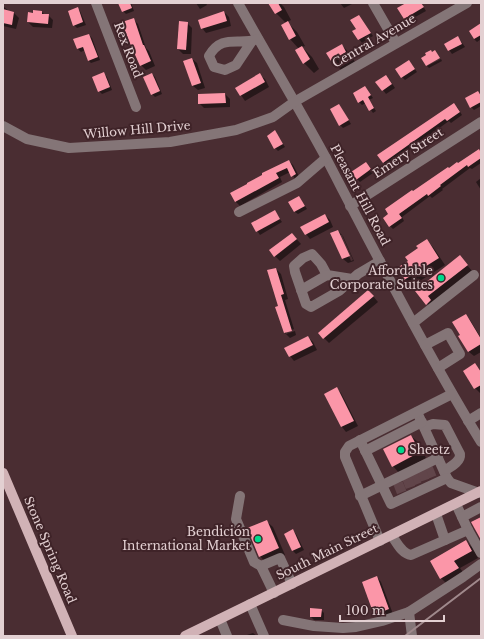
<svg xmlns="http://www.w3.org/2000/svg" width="484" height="639" font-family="'Libre Baskerville',serif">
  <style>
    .shadow { fill: #0007; fill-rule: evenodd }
    .building { fill: #fb96a8 }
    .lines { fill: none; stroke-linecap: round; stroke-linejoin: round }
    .minor-tunnel { stroke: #61454a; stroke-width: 10; stroke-dasharray: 10 5; stroke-linecap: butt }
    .minor { stroke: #847577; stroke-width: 10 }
    .major { stroke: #d1b2b6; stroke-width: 10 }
    .rail { stroke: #a0898c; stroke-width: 2 }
    .poi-dot { fill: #00d98c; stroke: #3f2328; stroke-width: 1.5 }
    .labels { text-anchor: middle; stroke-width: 4; stroke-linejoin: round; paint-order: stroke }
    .street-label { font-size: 12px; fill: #e3d0d2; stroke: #3f2328 }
    .poi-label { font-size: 12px; fill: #e3d0d2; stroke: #3f2328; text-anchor: end }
  </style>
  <rect width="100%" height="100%" fill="#4a2d32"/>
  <g class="shadow">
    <polygon points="119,3 131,3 134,11 126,14 123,11"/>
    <polygon points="196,3 206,3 207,5 200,9"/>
    <polygon points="269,3 280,3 284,7 291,20 287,22 297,32 305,46 302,47 312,57 319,69 314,73 304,63 299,49 290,39 286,23 276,13"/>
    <polygon points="338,3 351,3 352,4 344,8 340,3"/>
    <polygon points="408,3 421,3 426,11 408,21 399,9"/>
    <polygon points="3,6 10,12 14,13 19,18 16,29 3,26"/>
    <polygon points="77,8 80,11 86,25 77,28 74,25"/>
    <polygon points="34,11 42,12 45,15 48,15 53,20 52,28 33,27 28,22 34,14"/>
    <polygon points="224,12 229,17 231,26 206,33 202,28"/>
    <polygon points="359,16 373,36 362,43 353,31 357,29"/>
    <polygon points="133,19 138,24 146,48 149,51 155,66 146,70 141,65"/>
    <polygon points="187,23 192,28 191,54 183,54 178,49"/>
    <polygon points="481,25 481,39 477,42 474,39"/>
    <polygon points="89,35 92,38 100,60 91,63 88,60 85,50 81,52 78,49"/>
    <polygon points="458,37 465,47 452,54 445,44"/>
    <polygon points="342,45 351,55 355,62 341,70 332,60"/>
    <polygon points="192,59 197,63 205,88 198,90 193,86"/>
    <polygon points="441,59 442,61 429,68 427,66"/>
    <polygon points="409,61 417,72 405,80 402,77"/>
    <polygon points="104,74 107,77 112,90 102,94 99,91"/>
    <polygon points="152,74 155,77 162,94 155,97 152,94"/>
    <polygon points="260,75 265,79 269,87 245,101 236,88"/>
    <polygon points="389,79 395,88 386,94 377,82"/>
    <polygon points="365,87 373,98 369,100 376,111 373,113 366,103 362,105 359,102"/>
    <polygon points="478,92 481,95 481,106 474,110 471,107"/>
    <polygon points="225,94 230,99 230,107 204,108 199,103"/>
    <polygon points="339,105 351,124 343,128 340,125"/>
    <polygon points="457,107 462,115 451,123 449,121 387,166 384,163 379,156"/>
    <polygon points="275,132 285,147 278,151 275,148"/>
    <polygon points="481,153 481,163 472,169 470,168 442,189 443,190 432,198 430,196 402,217 404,221 393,229 390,226 414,192 449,169"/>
    <polygon points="289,161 293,165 300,178 296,180 290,172 280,177 282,182 240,206 236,202 232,193"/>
    <polygon points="369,166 373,173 360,182 357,179"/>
    <polygon points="481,178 481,190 476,182"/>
    <polygon points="299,197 307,209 298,214 295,212"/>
    <polygon points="274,211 282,222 260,235 252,223"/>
    <polygon points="325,215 330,220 333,227 310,239 306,234"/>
    <path d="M 338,231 L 343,236 L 354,261 L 348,263 L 343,259 L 332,234 ZM 340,235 L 342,235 L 353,260 L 351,261 Z"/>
    <polygon points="292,234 301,244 280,261 275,256"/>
    <polygon points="427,241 433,247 445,265 412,286 405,279 398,268 409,261"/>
    <polygon points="460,257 473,272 433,310 416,291"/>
    <polygon points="276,269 281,274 288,299 285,300 294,329 286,332 286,334 295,331 296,335 290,338 285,333 276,308 279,307"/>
    <polygon points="373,296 378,302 329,343 319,333"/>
    <polygon points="465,315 470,320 481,338 481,352 474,356 469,352 460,336"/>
    <polygon points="308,337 313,342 317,350 294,361 290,356"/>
    <polygon points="475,364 481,371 481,392 480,393 475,388"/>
    <polygon points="337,389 341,393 358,426 346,432 342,427 325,395"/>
    <polygon points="411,436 418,442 426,458 399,473 393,466"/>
    <polygon points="266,521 273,527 285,555 266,563 260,556"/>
    <polygon points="293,531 296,534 304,550 296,554 293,551 285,534"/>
    <polygon points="466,542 473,548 478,558 460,568 465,575 448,585 441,578"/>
    <polygon points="377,577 381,582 393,614 380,619 375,614"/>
    <polygon points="321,610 324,613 324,620 314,620 311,617"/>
    <polygon points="253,633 257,636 244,636"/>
  </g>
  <g class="building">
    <polygon points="118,3 130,3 132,8 122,12"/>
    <polygon points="268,3 278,3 282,10 275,14"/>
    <polygon points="406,3 421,3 424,7 404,19 397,8"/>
    <polygon points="78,7 83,22 73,26 68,11"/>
    <polygon points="3,9 14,12 12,25 3,23"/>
    <polygon points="33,10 42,11 42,14 49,14 48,24 27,22 28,12 33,13"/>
    <polygon points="224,11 227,21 201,29 198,20"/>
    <polygon points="359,15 371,33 358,40 352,31 356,29 350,20"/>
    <polygon points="134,18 143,45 144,45 151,61 140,66 129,41 122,22"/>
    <polygon points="179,21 188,22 186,50 177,49"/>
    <polygon points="288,21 296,36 289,40 281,25"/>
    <polygon points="481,23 481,35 474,39 469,31"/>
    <polygon points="89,34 98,57 88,61 83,47 77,49 73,39"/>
    <polygon points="458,36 462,44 448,51 444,44"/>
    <polygon points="342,44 346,52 331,61 326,53"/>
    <polygon points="302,46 310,59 303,64 295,50"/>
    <polygon points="431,50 432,52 435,50 440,58 426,66 421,58 426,55 425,53"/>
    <polygon points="192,58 201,83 192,86 183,61"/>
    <polygon points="409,60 415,69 401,78 395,69"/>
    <polygon points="104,72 110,87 98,92 92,77"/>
    <polygon points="152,73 160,91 151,95 143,77"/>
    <polygon points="260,73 265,82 240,96 235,88"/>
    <polygon points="386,75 392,84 382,91 375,82"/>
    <polygon points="365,86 371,95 368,97 374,108 369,111 363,100 358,103 353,93"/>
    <polygon points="478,91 481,96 481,102 470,108 465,98"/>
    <polygon points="225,93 226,103 198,104 198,94"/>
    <polygon points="454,103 460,112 447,121 445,119 383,163 377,155"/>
    <polygon points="339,104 349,120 339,126 330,109"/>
    <polygon points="275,130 283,144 274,149 267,136"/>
    <polygon points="479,149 481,153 481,158 468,167 467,165 440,185 441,186 428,196 427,194 399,214 402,218 389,227 383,218 388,214 385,209 412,190 413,191 448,167 449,168 457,162 458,163"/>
    <polygon points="289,160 296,174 291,177 287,168 276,173 279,178 235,202 230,193 247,184 247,183 262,175 262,173"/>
    <polygon points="366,162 371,169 356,180 351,172"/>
    <polygon points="299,196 305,206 294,212 288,202"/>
    <polygon points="275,210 280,219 256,232 251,223"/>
    <polygon points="325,214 329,222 305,235 300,227"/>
    <polygon points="338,230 350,256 342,259 330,233"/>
    <polygon points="292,233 297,239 274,257 269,250"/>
    <polygon points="427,239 439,258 404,280 397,268 408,261 405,257 418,248 416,246"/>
    <polygon points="460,255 468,265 428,296 431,300 426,305 415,291"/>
    <polygon points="276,268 284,294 281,295 292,331 284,333 275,307 278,306 267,270"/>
    <polygon points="368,290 374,296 323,339 318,333"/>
    <polygon points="466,314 481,339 481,344 468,352 458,336 460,335 452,322"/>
    <polygon points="308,336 313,345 289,357 284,348"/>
    <polygon points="475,363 481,372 481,385 474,389 463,371"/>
    <polygon points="337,387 354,421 341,427 324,394"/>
    <polygon points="411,435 420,452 392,467 383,449"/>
    <polygon points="481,517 481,540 471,522"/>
    <polygon points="267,520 279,548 259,557 247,528"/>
    <polygon points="293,529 301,547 292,551 284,534"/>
    <polygon points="466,540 472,551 454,561 459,568 440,579 430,561"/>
    <polygon points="377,576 389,609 374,615 362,582"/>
    <polygon points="310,608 322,609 321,617 310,617"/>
  </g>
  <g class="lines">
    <g class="minor-tunnel">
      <polyline points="428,468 432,478"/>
      <polyline points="421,471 425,482"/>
      <polyline points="413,475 417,485"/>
      <polyline points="407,478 411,489"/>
      <polyline points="398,483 402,493"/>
    </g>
    <g class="minor">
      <polyline points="96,3 136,107"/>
      <path d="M 238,3 C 267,55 298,106 326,158 C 376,254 425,350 481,442"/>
      <polyline points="373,3 396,43"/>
      <path d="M 252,41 L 236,65 L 225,70 L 214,67 L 209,56 C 222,33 239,46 258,39"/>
      <polyline points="3,126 27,139 69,148 170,142 236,130 273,117 294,102 467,3"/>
      <polyline points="350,206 481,122"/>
      <polyline points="239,212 297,183 326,158"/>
      <polyline points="352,279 327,275 321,264 312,254 303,258 294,266 295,272 306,304 311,307 339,291 358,274 380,261"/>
      <polyline points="301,290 327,275"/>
      <polyline points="413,323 474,275"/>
      <polyline points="425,345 448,333 460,354 438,368"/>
      <polyline points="417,412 447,478 451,483 479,493"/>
      <polyline points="468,421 481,413"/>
      <path d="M 424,427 L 433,424 L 445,425 L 460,454 C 461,462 450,467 444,471"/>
      <polyline points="360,440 391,504 447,478"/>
      <polyline points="365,451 422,422"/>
      <polyline points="240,496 236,519 254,562 261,566"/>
      <polyline points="360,496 438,458"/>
      <polyline points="456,504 468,530"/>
      <polyline points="436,514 445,540"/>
      <polyline points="462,517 481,507"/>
      <path d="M 392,536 C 397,543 402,554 411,555 L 468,530 L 481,553"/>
      <polyline points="380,541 345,457 345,452 349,446 452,394"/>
      <polyline points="274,593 261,566 280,558 292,584"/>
      <polyline points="250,604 264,636"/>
      <polyline points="409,612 412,636"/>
      <polyline points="220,619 227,636"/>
      <polyline points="283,620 314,626 343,628 356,627 382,621 409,612 463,577 481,564"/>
    </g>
    <g class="major">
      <polyline points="3,473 72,636"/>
      <polyline points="185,636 481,491"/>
    </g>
    <polyline class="rail" points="405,636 481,578"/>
  </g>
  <g class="poi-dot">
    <circle cx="441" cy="278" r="4"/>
    <circle cx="401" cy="450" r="4"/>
    <circle cx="258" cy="539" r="4"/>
  </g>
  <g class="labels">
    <g class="street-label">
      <text transform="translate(374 41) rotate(-30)" y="4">Central Avenue</text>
      <text transform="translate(128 50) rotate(69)" y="4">Rex Road</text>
      <text transform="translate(137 130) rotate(-5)" y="4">Willow Hill Drive</text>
      <text transform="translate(408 153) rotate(-33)" y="4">Emery Street</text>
      <text transform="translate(360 195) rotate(62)" y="4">Pleasant Hill Road</text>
      <text transform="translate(50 550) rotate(67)" y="4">Stone Spring Road</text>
      <text transform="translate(327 552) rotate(-26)" y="4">South Main Street</text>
    </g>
    <g class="poi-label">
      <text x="433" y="275">Affordable<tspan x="433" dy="14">Corporate Suites</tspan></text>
      <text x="409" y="454" text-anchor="start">Sheetz</text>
      <text x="250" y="536">Bendición<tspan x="250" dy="14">International Market</tspan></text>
    </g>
  </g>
  <rect width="484" height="639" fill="none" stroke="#e3d0d2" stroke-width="8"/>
  <path d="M340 615v6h104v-6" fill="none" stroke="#e3d0d2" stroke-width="2"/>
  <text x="346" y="615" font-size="12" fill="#e3d0d2" stroke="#3f2328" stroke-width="3" paint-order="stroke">100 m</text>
</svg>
